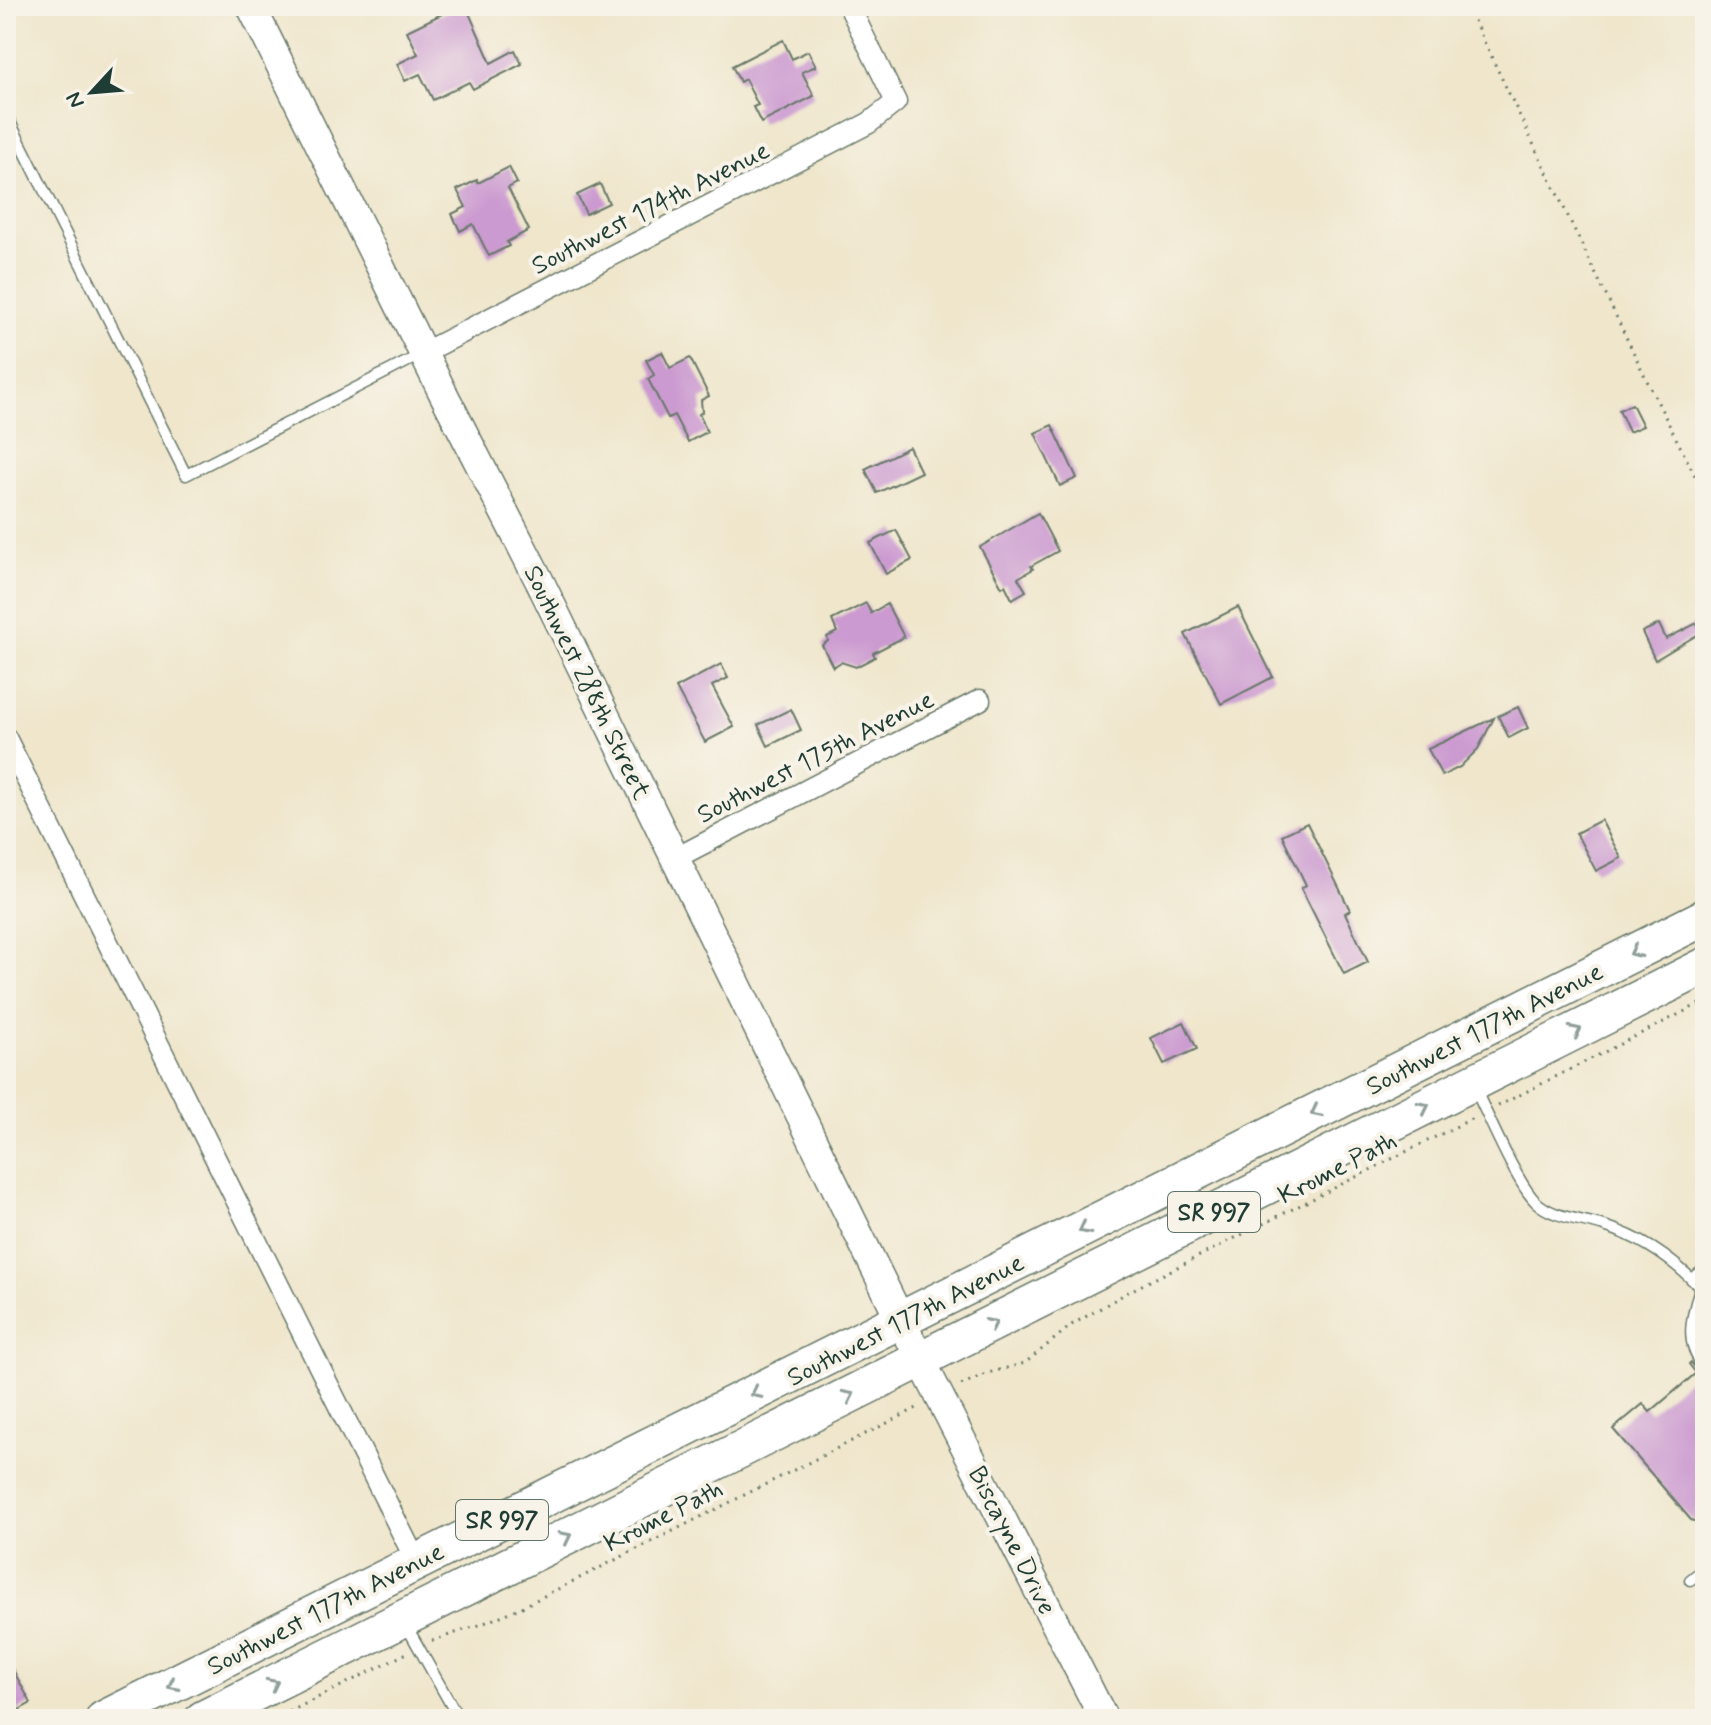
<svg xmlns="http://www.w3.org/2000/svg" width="1711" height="1725" font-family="Mynerve,sans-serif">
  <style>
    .building { fill: #cb9ad0 }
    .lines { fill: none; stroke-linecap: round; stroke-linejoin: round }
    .lane-casing { stroke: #687869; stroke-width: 13 }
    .street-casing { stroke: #687869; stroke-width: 23 }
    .secondary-casing { stroke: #687869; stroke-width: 31 }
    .highway-casing { stroke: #687869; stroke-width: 39 }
    .path { stroke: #687869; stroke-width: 3; stroke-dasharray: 2 6; stroke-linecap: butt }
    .lane { stroke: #fff; stroke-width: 10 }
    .street { stroke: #fff; stroke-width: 20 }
    .secondary { stroke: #fff; stroke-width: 28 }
    .highway { stroke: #fff; stroke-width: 36 }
    .oneway { stroke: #8f9e9a }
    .labels { text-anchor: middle; stroke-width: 8; stroke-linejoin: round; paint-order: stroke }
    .shield { fill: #f7f3e8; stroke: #60746a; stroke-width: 2 }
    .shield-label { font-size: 24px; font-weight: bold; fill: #1f3d34 }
    .street-label { font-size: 26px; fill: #1f3d34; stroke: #f7f3e8 }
  </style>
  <rect width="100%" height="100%" fill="#f7f3e8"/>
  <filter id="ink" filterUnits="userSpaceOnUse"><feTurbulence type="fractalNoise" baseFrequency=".0125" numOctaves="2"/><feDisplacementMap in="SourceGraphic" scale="16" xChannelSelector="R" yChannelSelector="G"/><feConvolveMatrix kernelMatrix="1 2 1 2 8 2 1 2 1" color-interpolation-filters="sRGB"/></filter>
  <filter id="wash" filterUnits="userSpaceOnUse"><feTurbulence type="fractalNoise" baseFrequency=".006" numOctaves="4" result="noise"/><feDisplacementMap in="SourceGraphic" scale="32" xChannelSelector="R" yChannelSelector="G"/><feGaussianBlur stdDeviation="1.8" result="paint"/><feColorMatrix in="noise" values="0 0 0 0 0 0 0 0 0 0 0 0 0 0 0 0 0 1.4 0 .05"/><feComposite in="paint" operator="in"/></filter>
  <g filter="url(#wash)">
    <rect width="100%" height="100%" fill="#efe6cc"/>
    <g id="blocks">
      <g class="building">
        <polygon points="458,6 466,6 491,63 515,50 522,64 473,89 469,82 433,100 420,74 405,81 397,64 418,54 407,31"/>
        <polygon points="783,40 792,59 808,51 816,66 802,72 814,96 761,123 753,107 758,105 745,79 740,82 732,66"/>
        <polygon points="509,167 517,183 508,188 529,230 507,242 509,246 489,256 473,224 460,231 452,214 466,207 457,190 477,180 478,183"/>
        <polygon points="600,184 609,203 586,214 577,195"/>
        <polygon points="662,352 670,368 690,358 709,396 701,400 702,412 699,414 707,432 688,442 674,415 668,418 648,379 654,375 646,360"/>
        <polygon points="1632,404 1643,426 1629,432 1619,410"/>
        <polygon points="1052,425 1077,478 1060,486 1035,433"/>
        <polygon points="909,447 921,472 877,493 865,469"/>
        <polygon points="1038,513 1058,551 1031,566 1033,569 1018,578 1026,591 1012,599 1005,585 1002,587 980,547"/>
        <polygon points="896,530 912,560 886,574 870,543"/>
        <polygon points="866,603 871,613 887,604 904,637 873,653 875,657 856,667 841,662 833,667 822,645 828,641 827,637 837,632 832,620"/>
        <polygon points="1238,607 1273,677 1221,704 1185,634"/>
        <polygon points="1697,623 1702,632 1655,660 1642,632 1659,624 1666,639"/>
        <polygon points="721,664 728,678 712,686 734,727 705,742 676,688"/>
        <polygon points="1518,707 1528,728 1509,738 1498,716"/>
        <polygon points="791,709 801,730 768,746 758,725"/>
        <polygon points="1494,718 1478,749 1460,767 1442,776 1428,749"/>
        <polygon points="1601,820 1621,858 1596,871 1576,833"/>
        <polygon points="1307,823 1350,910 1345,913 1368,962 1344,974 1301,888 1306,885 1282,835"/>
        <polygon points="1184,1022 1197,1049 1164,1064 1151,1038"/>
        <polygon points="1691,1362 1699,1373 1705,1376 1705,1520 1698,1522 1691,1520 1613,1429 1643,1404 1650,1412 1696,1373 1689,1364"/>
        <polygon points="6,1657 31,1703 17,1711 10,1699 6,1701"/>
      </g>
    </g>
  </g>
  <g filter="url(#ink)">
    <use href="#blocks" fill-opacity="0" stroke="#687869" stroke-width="2"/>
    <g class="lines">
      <g class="lane-casing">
        <g id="lane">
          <polyline points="6,114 186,475 422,354"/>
          <path d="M 1475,1089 C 1488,1115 1517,1184 1536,1202 C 1553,1218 1582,1219 1604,1226 C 1643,1238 1678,1263 1705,1293"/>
          <polyline points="1692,1279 1705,1269"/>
          <path d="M 1700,1288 C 1692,1316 1683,1343 1705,1368"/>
          <polyline points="1690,1580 1705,1568"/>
          <polyline points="406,1625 459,1719"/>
        </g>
      </g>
      <g class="street-casing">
        <g id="street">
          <polyline points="423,353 869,123 896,102 849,6"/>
          <polyline points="6,738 417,1563"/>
          <polyline points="674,859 980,700"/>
        </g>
      </g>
      <g class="secondary-casing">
        <polyline id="secondary" points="251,6 443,393 541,584 901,1321 1104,1719"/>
      </g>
      <g class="highway-casing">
        <g id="highway">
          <polyline points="104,1719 1705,917"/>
          <polyline points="203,1719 1705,966"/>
        </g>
      </g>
      <g class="path">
        <polyline points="1467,6 1652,391 1705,495"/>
        <polyline points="1498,1106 1705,1001"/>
        <polyline points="961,1385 988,1373 1025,1363 1073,1324 1130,1291 1473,1118"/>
        <polyline points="432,1641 482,1624 522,1607 919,1407"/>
        <polyline points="275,1719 407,1653"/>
      </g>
      <use href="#lane" class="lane"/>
      <use href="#street" class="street"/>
      <use href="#secondary" class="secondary"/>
      <use href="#highway" class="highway"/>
    </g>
    <defs><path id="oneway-chevron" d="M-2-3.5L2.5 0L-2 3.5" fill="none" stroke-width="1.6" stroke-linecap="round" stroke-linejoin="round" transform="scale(2)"/></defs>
    <g class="oneway">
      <use href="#oneway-chevron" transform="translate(1635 952) rotate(153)"/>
      <use href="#oneway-chevron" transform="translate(1576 1031) rotate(-27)"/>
      <use href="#oneway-chevron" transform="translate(1424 1107) rotate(-27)"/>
      <use href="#oneway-chevron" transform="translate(1316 1112) rotate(153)"/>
      <use href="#oneway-chevron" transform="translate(1084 1229) rotate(153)"/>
      <use href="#oneway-chevron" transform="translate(992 1324) rotate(-27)"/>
      <use href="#oneway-chevron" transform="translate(756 1393) rotate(154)"/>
      <use href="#oneway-chevron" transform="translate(849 1396) rotate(-26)"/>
      <use href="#oneway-chevron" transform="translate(566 1537) rotate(-27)"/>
      <use href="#oneway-chevron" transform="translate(273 1684) rotate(-26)"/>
      <use href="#oneway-chevron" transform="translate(173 1685) rotate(153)"/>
    </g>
  </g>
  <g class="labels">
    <g class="shield">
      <rect x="1168" y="1192" width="92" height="40" rx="6"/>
      <rect x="456" y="1500" width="92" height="40" rx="6"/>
    </g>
    <g class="shield-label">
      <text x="1214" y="1220">SR 997</text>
      <text x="502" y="1528">SR 997</text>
    </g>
    <g class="street-label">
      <text transform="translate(650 207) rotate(-27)" y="9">Southwest 174th Avenue</text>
      <text transform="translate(588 682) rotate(64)" y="9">Southwest 288th Street</text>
      <text transform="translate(815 756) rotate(-27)" y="9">Southwest 175th Avenue</text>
      <text transform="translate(1484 1028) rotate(-27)" y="9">Southwest 177th Avenue</text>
      <text transform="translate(1337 1167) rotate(-27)" y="9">Krome Path</text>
      <text transform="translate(905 1319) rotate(-27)" y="9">Southwest 177th Avenue</text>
      <text transform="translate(663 1515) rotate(-27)" y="9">Krome Path</text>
      <text transform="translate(1013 1540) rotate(63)" y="9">Biscayne Drive</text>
      <text transform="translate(325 1608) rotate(-27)" y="9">Southwest 177th Avenue</text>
    </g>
  </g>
  <rect width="1711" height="1725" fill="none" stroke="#f7f3e8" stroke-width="32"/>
  <g transform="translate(92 92) rotate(244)" stroke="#f7f3e8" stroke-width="6" paint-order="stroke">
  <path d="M0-6L14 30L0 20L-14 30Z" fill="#1f3d34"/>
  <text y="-12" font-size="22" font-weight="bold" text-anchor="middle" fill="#1f3d34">N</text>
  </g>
</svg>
